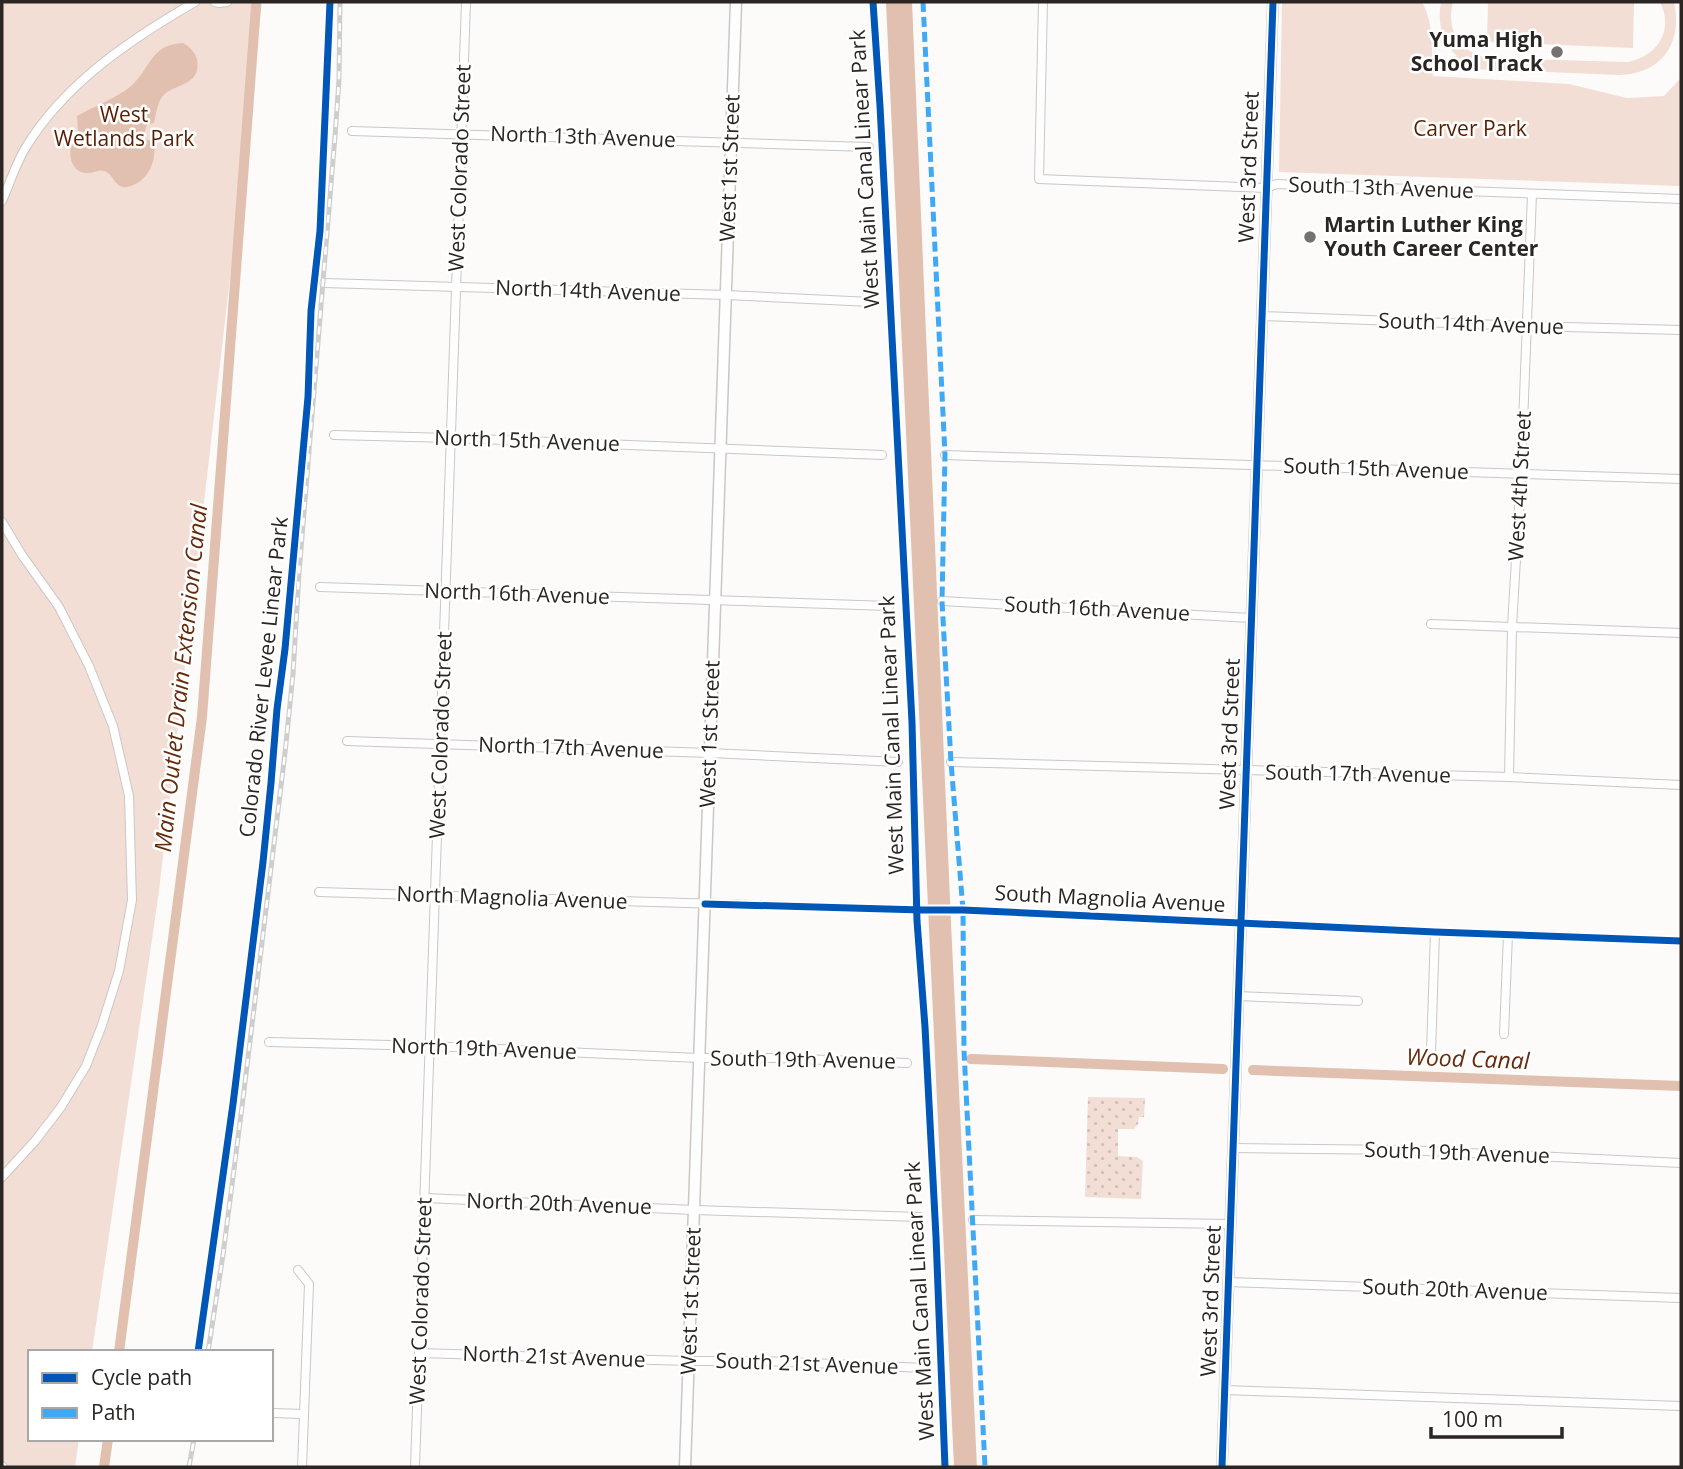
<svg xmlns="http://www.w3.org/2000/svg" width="1683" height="1469" font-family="'Open Sans',sans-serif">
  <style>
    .grass { fill: url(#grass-dots) }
    .green { fill: #f3ded6 }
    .water { fill: #e1c0b0 }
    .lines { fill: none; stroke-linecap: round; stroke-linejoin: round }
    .canal { stroke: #e1c0b0; stroke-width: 10 }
    .minor-casing { stroke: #cac7c5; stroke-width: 10 }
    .tertiary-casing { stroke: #cac7c5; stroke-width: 12 }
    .secondary-casing { stroke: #cac7c5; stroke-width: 13 }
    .minor { stroke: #fffefe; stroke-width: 8 }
    .tertiary { stroke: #fffefe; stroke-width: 10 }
    .secondary { stroke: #fffefe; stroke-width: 10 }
    .rail-casing { stroke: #cecece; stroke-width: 5 }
    .rail { stroke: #fff; stroke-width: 2.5; stroke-dasharray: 8; stroke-linecap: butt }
    .quiet { stroke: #3fa9f5; stroke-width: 5; stroke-dasharray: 10 5; stroke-linecap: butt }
    .cycleway-casing { stroke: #fff; stroke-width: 11 }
    .cycleway { stroke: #0057b8; stroke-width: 7 }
    .poi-dot { fill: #74716f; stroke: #fff; stroke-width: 2.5 }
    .labels { text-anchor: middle; stroke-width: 5; stroke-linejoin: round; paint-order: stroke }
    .poi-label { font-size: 21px; font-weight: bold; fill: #2b2624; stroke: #fff; text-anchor: end }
    .park-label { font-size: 21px; fill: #581e00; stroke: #fff }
    .street-label { font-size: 21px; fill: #2b2624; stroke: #fff }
    .water-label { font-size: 23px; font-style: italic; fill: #662b0c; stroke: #fff }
  </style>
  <defs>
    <pattern id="grass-dots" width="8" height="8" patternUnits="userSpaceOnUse" patternTransform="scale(1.75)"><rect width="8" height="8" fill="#f3ded6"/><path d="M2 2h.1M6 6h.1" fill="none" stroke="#d0beb8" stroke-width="1.8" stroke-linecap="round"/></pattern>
  </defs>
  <rect width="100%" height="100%" fill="#fcfbfa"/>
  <polygon class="grass" points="1088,1097 1145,1098 1144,1117 1139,1117 1138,1124 1134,1129 1118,1129 1118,1156 1137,1157 1143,1161 1141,1199 1085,1197"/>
  <g class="green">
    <polygon points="2,2 262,2 159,891 92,1352 30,1352 30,1439 79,1439 75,1467 2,1467"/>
    <path d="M 1282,2 L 1422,2 C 1435,26 1431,50 1433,76 L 1569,84 L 1627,98 L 1664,96 L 1681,78 L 1681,186 L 1279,172 Z"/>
    <path d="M 1441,2 L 1453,2 C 1446,30 1459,51 1487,58 L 1628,62 C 1658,56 1674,30 1660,2 L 1674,2 C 1683,43 1662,74 1619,75 L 1450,68 L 1450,57 L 1457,56 C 1442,43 1437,21 1441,2 Z"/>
    <polygon points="1488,2 1634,2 1633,48 1487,42"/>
  </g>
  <g class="water">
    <polygon points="886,2 912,2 951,923 977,1467 954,1467"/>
    <path d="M 183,43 C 190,47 195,52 197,59 C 202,87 173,83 162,97 C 157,104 156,115 154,123 L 147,124 L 143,139 L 154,141 C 157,160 149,180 131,186 C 126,187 124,188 120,186 C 113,182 112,173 104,171 C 98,169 94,173 88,173 C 73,174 67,156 72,144 L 77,145 L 81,133 L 78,131 L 77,116 C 93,107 111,100 126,90 C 150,74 148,44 183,43 Z"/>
  </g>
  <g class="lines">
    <g class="canal">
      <polyline points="971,1059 1223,1069"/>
      <polyline points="1253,1070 1681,1086"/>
      <polyline points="119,1352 202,717 256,6"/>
      <polyline points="104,1467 108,1439"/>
    </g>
    <g class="minor-casing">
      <g id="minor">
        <polyline points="215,2 219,3 227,2"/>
        <polyline points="1043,2 1039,179 1266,188 1277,184 1681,199"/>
        <polyline points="352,131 869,147"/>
        <path d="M 2,201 C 10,183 16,163 26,147 C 65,83 131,39 195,2"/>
        <polyline points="324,283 726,295 871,302"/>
        <polyline points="1261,316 1528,326 1681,330"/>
        <polyline points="334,435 451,438 882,455"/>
        <polyline points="945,455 1681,479"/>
        <polyline points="2,522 22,555 59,607 89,666 113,726 129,796 132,900 119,971 102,1025 86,1066 61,1107 35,1141 2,1177"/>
        <path d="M 320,587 C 510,592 699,601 889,606"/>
        <polyline points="942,601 1251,618"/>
        <polyline points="1431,624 1681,633"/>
        <polyline points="347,741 710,753 898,762"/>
        <polyline points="951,762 1509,777 1681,785"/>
        <polyline points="1509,777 1512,627 1521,474 1532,194"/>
        <polyline points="319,892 922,910 963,910 1435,932 1681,941"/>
        <polyline points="1238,996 1358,1001"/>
        <polyline points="1504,1034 1508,934"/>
        <polyline points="269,1042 430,1046 699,1058 775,1058 907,1063"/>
        <polyline points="1431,1052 1435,932"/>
        <polyline points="1233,1148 1405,1150 1681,1163"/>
        <polyline points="425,1198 694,1210 920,1217"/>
        <polyline points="973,1220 1231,1224"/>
        <polyline points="298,1270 309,1284 302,1467"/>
        <polyline points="1228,1282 1681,1298"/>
        <polyline points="419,1353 689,1361 764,1361 925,1368"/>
        <polyline points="1225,1390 1681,1406"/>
        <polyline points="271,1413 304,1414"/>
        <polyline points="2,1466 3,1467"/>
        <polyline points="415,1467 466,2"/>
      </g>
    </g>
    <g class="tertiary-casing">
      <polyline id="tertiary" points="1222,1467 1273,2"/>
    </g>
    <g class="secondary-casing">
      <polyline id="secondary" points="685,1467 736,2"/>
    </g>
    <use href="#minor" class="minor"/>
    <use href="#tertiary" class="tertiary"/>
    <use href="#secondary" class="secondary"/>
    <g class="rail-casing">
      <g id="rail">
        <polyline points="208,1352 223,1255 243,1099 285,753 293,674 299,573 335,136 339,80 340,2"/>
        <polyline points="189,1467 194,1439"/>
      </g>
    </g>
    <use href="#rail" class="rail"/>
    <polyline class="quiet" points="923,2 945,455 942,601 951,762 963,910 964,1051 985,1467"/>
    <g class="cycleway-casing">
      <g id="cycleway">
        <polyline points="873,2 880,106 912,722 917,921 925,1027 936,1237 945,1467"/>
        <polyline points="705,904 922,910 963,910 1435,932 1681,941"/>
        <polyline points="198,1352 233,1104 263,862 271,783 277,709 285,649 308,397 311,311 320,231 330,2"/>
        <polyline points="1222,1467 1273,2"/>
      </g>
    </g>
    <use href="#cycleway" class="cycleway"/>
  </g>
  <g class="poi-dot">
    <circle cx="1557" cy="52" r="7"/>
    <circle cx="1310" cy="237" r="7"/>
  </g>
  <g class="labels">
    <g class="poi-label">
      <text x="1543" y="47">Yuma High<tspan x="1543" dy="24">School Track</tspan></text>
      <text x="1324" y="232" text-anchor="start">Martin Luther King<tspan x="1324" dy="24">Youth Career Center</tspan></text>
    </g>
    <g class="park-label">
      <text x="124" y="122">West<tspan x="124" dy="24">Wetlands Park</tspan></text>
      <text x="1470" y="136">Carver Park</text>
    </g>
    <g class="street-label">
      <text transform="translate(583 137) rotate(2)" y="7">North 13th Avenue</text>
      <text transform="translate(1249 167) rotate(-88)" y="7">West 3rd Street</text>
      <text transform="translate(460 168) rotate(-88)" y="7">West Colorado Street</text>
      <text transform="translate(730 168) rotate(-88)" y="7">West 1st Street</text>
      <text transform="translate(865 169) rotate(-93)" y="7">West Main Canal Linear Park</text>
      <text transform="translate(1381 188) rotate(2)" y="7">South 13th Avenue</text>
      <text transform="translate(588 291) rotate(2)" y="7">North 14th Avenue</text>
      <text transform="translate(1471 324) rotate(2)" y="7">South 14th Avenue</text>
      <text transform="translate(527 441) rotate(2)" y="7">North 15th Avenue</text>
      <text transform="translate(1376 469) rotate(2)" y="7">South 15th Avenue</text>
      <text transform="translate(1520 486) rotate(-87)" y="7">West 4th Street</text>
      <text transform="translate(517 594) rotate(2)" y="7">North 16th Avenue</text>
      <text transform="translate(1097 609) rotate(3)" y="7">South 16th Avenue</text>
      <text transform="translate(264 677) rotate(-84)" y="7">Colorado River Levee Linear Park</text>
      <text transform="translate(710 734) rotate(-88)" y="7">West 1st Street</text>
      <text transform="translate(1230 734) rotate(-88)" y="7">West 3rd Street</text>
      <text transform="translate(441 735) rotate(-88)" y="7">West Colorado Street</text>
      <text transform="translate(892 735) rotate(-92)" y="7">West Main Canal Linear Park</text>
      <text transform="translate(571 748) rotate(2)" y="7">North 17th Avenue</text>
      <text transform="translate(1358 774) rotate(1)" y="7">South 17th Avenue</text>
      <text transform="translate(512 898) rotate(2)" y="7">North Magnolia Avenue</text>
      <text transform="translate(1110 899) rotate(3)" y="7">South Magnolia Avenue</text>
      <text transform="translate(484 1049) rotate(2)" y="7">North 19th Avenue</text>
      <text transform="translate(803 1060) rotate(1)" y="7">South 19th Avenue</text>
      <text transform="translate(1457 1153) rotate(2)" y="7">South 19th Avenue</text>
      <text transform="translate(559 1204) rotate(2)" y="7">North 20th Avenue</text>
      <text transform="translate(1455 1290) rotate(2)" y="7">South 20th Avenue</text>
      <text transform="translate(421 1301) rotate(-88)" y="7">West Colorado Street</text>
      <text transform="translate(691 1301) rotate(-88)" y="7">West 1st Street</text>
      <text transform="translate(920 1301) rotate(-93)" y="7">West Main Canal Linear Park</text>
      <text transform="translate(1211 1301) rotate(-88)" y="7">West 3rd Street</text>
      <text transform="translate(554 1357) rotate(2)" y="7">North 21st Avenue</text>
      <text transform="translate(807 1364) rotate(2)" y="7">South 21st Avenue</text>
    </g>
    <g class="water-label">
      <text transform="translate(181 678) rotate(-84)" y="8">Main Outlet Drain Extension Canal</text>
      <text transform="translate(1468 1059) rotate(2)" y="8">Wood Canal</text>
    </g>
  </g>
  <rect width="1683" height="1469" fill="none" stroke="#2b2624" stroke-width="7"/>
  <rect x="28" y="1350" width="245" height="91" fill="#ffffff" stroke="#aaa8a7" stroke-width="2"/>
  <rect x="42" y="1373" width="35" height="10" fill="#0057b8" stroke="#aaa8a7" stroke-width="2"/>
  <text x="91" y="1385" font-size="21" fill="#2b2624">Cycle path</text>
  <rect x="42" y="1408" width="35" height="10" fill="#3fa9f5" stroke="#aaa8a7" stroke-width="2"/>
  <text x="91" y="1420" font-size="21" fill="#2b2624">Path</text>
  <path d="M1431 1427v10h131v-10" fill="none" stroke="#2b2624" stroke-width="3.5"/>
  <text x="1442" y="1427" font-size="21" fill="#2b2624" stroke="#ffffff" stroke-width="5" paint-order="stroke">100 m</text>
</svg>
